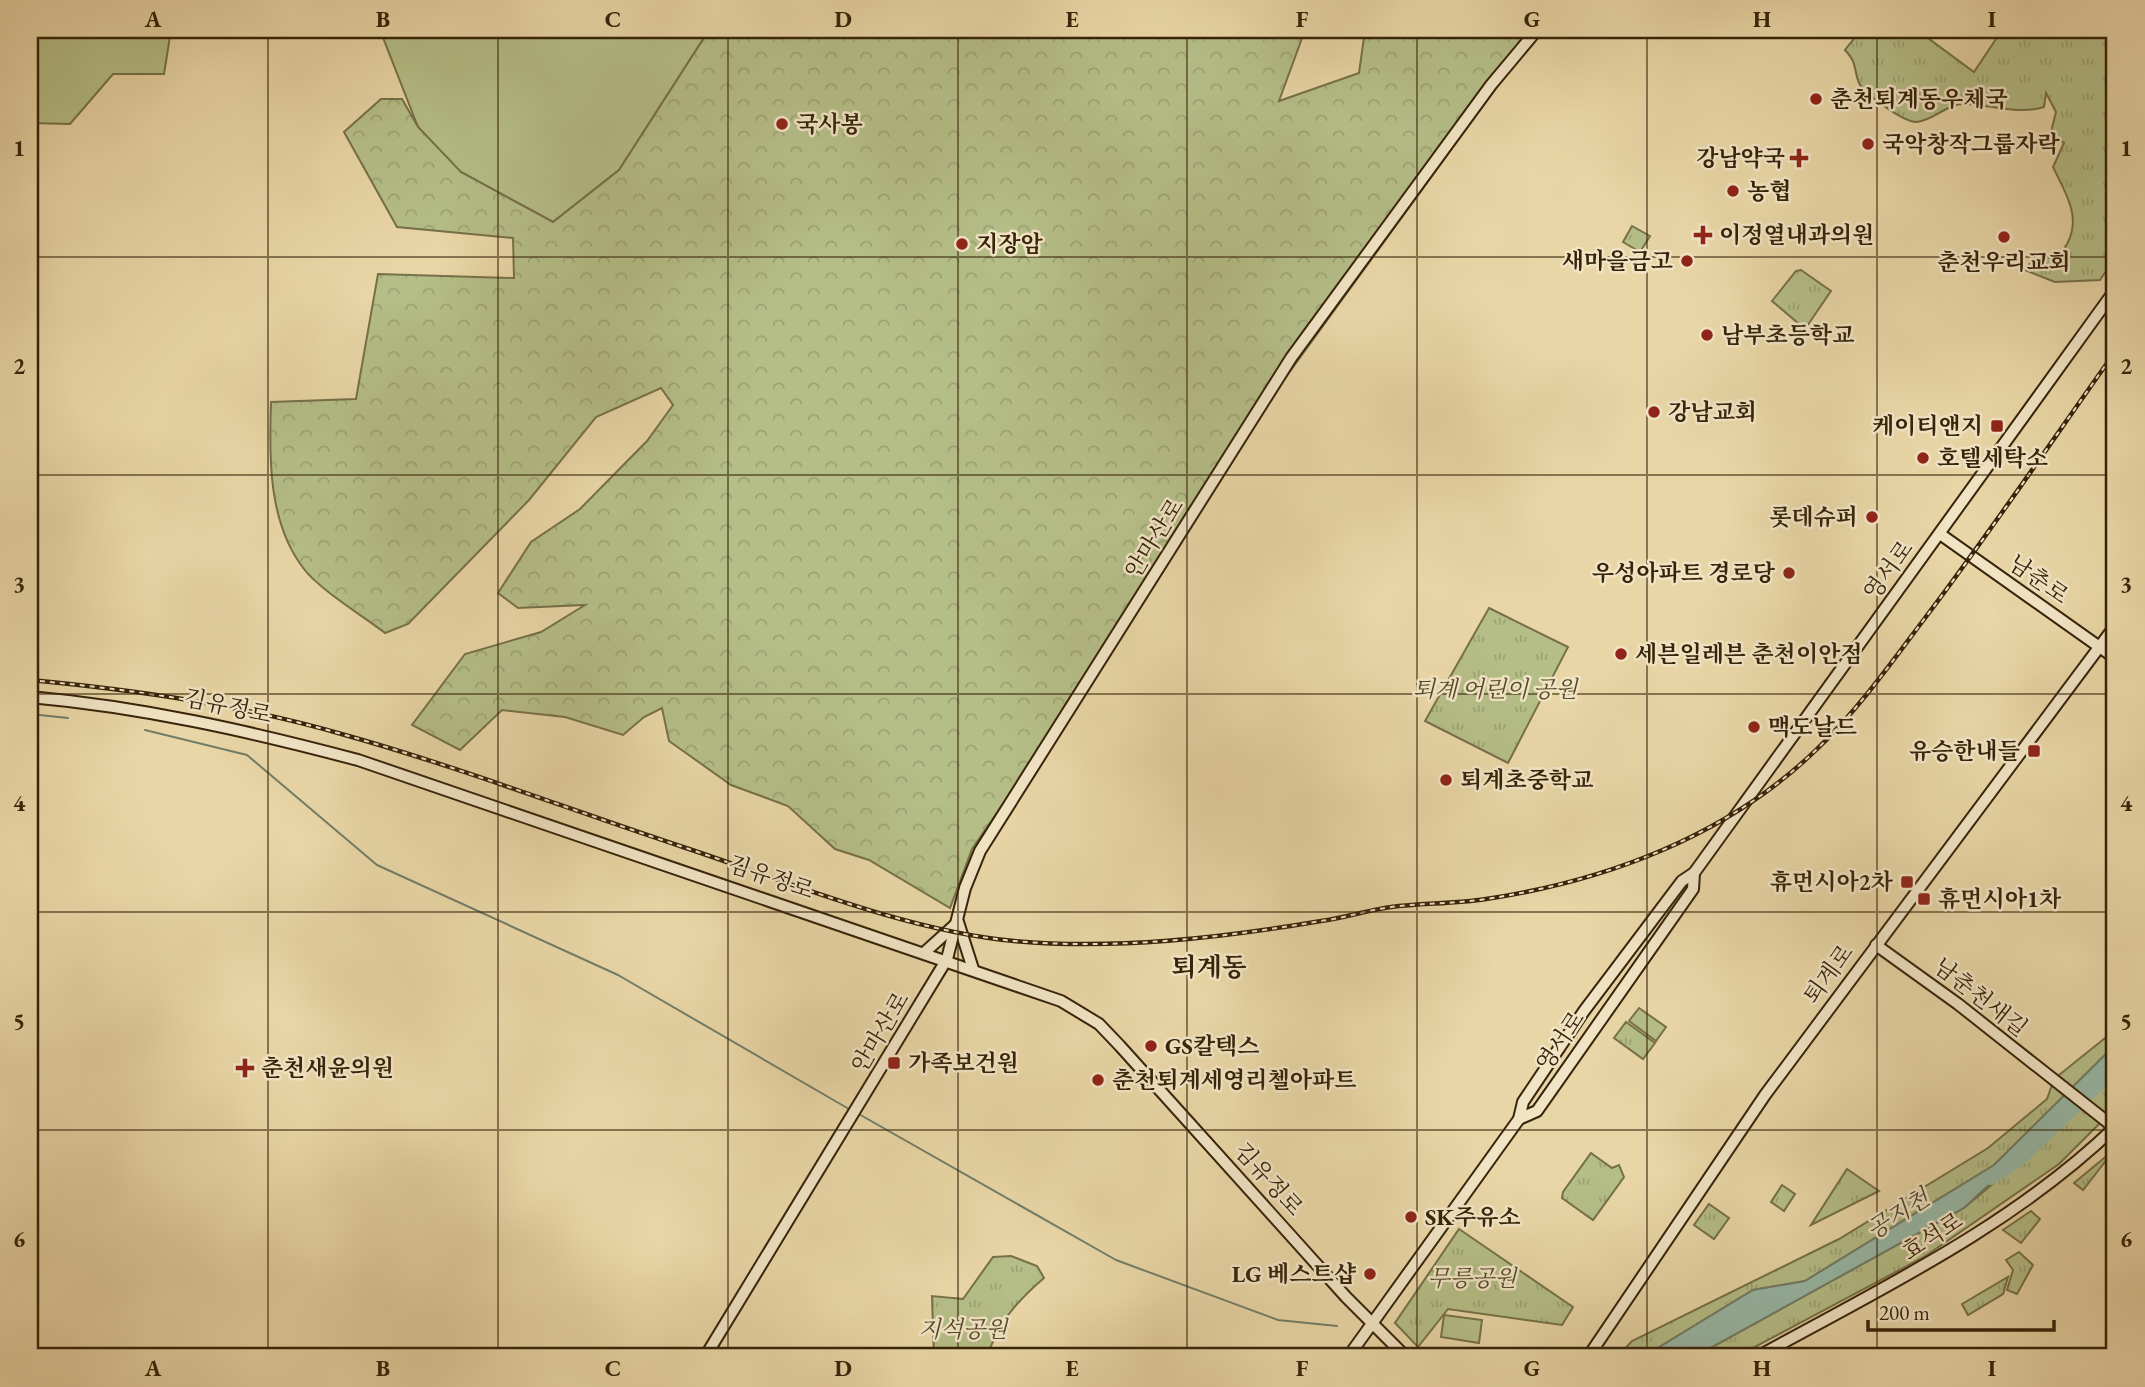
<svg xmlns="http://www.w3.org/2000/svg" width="2145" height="1387" font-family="'EB Garamond','Noto Serif KR',serif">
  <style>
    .grass { fill: #b5be87; stroke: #767048; stroke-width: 2 }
    .forest { fill: url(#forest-crowns); stroke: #767048; stroke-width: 2 }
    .park { fill: url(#park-tufts); stroke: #767048; stroke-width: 2 }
    .water { fill: #97b9a7; stroke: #717d68; stroke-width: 2 }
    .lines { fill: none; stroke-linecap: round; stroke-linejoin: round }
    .stream { stroke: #717d68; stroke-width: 2 }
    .river { stroke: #97b9a7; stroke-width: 10 }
    .secondary-casing { stroke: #372309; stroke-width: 14 }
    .secondary { stroke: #f1e4c5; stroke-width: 10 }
    .rail-casing { stroke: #372309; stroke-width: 4.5 }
    .rail { stroke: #f1e4c5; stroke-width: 2; stroke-dasharray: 5; stroke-linecap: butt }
    .grid { fill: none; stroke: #372309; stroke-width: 2; stroke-opacity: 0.55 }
    .poi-dot { fill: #8f2418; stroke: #f1e4c5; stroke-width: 2.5 }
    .labels { text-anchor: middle; stroke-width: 5; stroke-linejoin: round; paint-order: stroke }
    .poi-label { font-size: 23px; font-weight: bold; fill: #372309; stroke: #f1e4c5; text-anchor: start }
    .street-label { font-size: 23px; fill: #372309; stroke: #f1e4c5 }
    .park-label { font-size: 23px; font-style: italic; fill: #564a28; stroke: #f1e4c5 }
    .water-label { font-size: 24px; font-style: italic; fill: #4f4830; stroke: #f1e4c5 }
    .quarter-label { font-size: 26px; font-weight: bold; fill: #372309; stroke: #f1e4c5 }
    .neatline { fill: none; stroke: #372309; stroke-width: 2.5 }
    .grid-label { font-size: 23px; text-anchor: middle; font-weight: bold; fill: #372309 }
  </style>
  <defs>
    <pattern id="forest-crowns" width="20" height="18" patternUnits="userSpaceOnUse" patternTransform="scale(1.75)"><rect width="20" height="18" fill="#b5be87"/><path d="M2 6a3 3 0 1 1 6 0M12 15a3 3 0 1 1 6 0" fill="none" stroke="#9ca373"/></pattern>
    <pattern id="park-tufts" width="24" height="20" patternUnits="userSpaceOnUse" patternTransform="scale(1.75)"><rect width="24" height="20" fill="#b5be87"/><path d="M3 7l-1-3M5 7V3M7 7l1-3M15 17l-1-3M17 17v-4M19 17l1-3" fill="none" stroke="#9ca373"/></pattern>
  </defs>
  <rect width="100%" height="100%" fill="#e9d6a6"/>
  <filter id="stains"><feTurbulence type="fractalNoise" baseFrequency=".00286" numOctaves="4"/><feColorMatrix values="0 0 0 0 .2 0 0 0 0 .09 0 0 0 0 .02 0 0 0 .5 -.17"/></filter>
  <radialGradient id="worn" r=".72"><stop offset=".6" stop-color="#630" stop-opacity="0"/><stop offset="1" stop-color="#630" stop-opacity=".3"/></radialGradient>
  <g class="grass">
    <polygon points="30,30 171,30 164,74 113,74 70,124 30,123"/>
    <polygon points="380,30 709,30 619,170 553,222 455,169 418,127"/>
    <polygon points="1639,1008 1666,1027 1656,1041 1629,1021"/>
    <polygon points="1444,1315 1482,1320 1479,1343 1441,1337"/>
  </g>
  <path class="forest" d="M 709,30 L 1305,30 L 1279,101 L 1359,73 L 1365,30 L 1538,30 L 1243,436 L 1028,768 L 972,849 L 950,908 L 869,860 L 835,849 L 788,806 L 731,785 L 669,741 L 662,708 L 644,717 L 623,735 L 565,717 L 502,710 L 460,750 L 412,725 L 465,654 L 541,632 L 585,605 L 518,608 L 498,593 L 531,542 L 580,509 L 647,441 L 673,405 L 661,388 L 596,417 L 529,500 L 408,624 L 385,633 C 363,616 319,589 304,569 C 268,523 269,457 271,402 L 356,399 L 378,274 L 514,278 L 513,238 L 397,227 L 344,132 L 381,99 L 402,99 L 418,127 L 461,172 L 553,222 L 619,170 Z"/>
  <g class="park">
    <path d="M 1861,30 L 1917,30 L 1974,72 L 2002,30 L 2115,30 L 2115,258 L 2100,280 L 2055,282 L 2025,270 L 2035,256 C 2050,260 2059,258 2067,244 C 2082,217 2065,192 2053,167 L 2064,143 L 2051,132 L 2056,112 L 2046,93 L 2044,107 C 2019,115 1992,105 1965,104 C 1947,103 1934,121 1916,122 C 1904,122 1864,94 1859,83 C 1853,68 1858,64 1845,50 Z"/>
    <polygon points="1632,226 1650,236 1640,252 1623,242"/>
    <polygon points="1801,270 1831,291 1805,329 1772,301 1796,271"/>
    <polygon points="1489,608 1568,647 1508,763 1425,721"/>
    <polygon points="1626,1022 1655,1043 1643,1059 1614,1038"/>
    <polygon points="2115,1030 2115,1045 1994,1165 1805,1281 1753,1290 1643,1357 1617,1357 1632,1341 1839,1239 1988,1148 2047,1099 2054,1079"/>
    <polygon points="2115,1071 2115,1108 2059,1164 1924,1257 1736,1357 1694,1357 1964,1208 2019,1162"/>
    <polygon points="2115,1149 2083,1190 2074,1183"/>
    <polygon points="1591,1153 1612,1168 1619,1165 1624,1177 1593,1220 1562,1198 1563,1192"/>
    <polygon points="1847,1169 1879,1191 1811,1225"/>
    <polygon points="1782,1185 1795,1194 1784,1211 1771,1202"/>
    <polygon points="1709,1204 1729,1218 1714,1239 1694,1225"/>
    <polygon points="2031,1211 2040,1219 2021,1243 2003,1230"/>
    <polygon points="1459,1229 1573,1307 1562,1325 1448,1309 1418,1347 1395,1323"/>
    <polygon points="2019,1252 2033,1265 2017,1294 2007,1290 2013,1270 2006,1260"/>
    <path d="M 1011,1256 L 1037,1266 L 1044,1278 C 1016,1302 998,1323 987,1357 L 934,1357 L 932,1296 L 963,1299 L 993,1257 Z"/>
    <polygon points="2008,1277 2003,1294 1968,1315 1962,1304"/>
  </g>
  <polygon class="water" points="2115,1045 2115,1067 1964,1208 1694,1357 1643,1357 1753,1290 1805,1281 1994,1165"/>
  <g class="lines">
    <g class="stream">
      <polyline points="30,714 68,718"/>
      <polyline points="145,730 247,755 377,865 618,975 849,1109"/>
      <polyline points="857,1113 1116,1260 1278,1320 1337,1326"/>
    </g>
    <polyline class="river" points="1991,1180 2019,1162 2115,1071"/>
    <g class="secondary-casing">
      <g id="secondary">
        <polyline points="1940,534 2115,658"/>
        <path d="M 30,697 C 142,707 249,731 358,760 L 1061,1001 L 1099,1024 L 1120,1046 L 1346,1297 L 1406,1357"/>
        <polyline points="958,922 973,969"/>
        <polyline points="1876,945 1958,1004 2115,1128"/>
        <polyline points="925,952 956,924"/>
        <polyline points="1519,1119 1537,1111 1693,889 1694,873"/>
        <polyline points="705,1357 947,959 965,888 980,851 1291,358 1491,85 1537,30"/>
        <polyline points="1348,1357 1519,1119 1523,1102 1584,1011 1682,881 1694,873 2115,290"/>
        <polyline points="1588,1357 1765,1095 2115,626"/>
        <path d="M 1757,1357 C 1882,1288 2011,1227 2115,1127"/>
      </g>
    </g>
    <use href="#secondary" class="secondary"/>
    <g class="rail-casing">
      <path id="rail" d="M 30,680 C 136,690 242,705 345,735 C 459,767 571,810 683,847 C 786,881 906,931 1014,941 C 1115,950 1221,938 1321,921 C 1345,918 1368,910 1391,907 C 1422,903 1454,904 1486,899 C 1606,881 1727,836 1816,750 C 1856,712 1889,666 1922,622 C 1989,534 2051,442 2115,352"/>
    </g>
    <use href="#rail" class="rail"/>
  </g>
  <path class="grid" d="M 268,30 L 268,1357M 498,30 L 498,1357M 728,30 L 728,1357M 958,30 L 958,1357M 1187,30 L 1187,1357M 1417,30 L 1417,1357M 1647,30 L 1647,1357M 1877,30 L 1877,1357M 30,257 L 2115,257M 30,475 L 2115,475M 30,694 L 2115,694M 30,912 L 2115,912M 30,1130 L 2115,1130"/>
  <g class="poi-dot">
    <circle cx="1816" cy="99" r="7"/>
    <circle cx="782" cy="124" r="7"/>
    <circle cx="1868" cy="144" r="7"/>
    <path d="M1795.5 147.5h7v7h7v7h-7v7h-7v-7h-7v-7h7z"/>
    <circle cx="1733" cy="191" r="7"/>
    <path d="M1699.5 224.5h7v7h7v7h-7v7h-7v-7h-7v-7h7z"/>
    <circle cx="2004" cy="237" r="7"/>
    <circle cx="962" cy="244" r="7"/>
    <circle cx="1687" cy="261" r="7"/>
    <circle cx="1707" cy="335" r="7"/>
    <circle cx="1654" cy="412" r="7"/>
    <rect x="1990" y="419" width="14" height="14" rx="3.5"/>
    <circle cx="1923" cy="458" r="7"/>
    <circle cx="1872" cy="517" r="7"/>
    <circle cx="1789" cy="573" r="7"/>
    <circle cx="1621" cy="654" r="7"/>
    <circle cx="1754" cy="727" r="7"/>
    <rect x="2027" y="744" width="14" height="14" rx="3.5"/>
    <circle cx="1446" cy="780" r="7"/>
    <rect x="1900" y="875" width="14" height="14" rx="3.5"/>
    <rect x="1917" y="892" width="14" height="14" rx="3.5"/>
    <circle cx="1151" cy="1046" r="7"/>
    <rect x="887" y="1056" width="14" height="14" rx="3.5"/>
    <path d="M241.5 1057.5h7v7h7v7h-7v7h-7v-7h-7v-7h7z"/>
    <circle cx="1098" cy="1080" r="7"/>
    <circle cx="1411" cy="1217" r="7"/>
    <circle cx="1370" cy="1274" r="7"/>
  </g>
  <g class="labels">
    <g class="poi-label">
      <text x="1830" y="107">춘천퇴계동우체국</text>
      <text x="796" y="132">국사봉</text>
      <text x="1882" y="152">국악창작그룹자락</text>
      <text x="1785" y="166" text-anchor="end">강남약국</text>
      <text x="1747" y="199">농협</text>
      <text x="1719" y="243">이정열내과의원</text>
      <text x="976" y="252">지장암</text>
      <text x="1673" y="269" text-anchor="end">새마을금고</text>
      <text x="2004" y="270" text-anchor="middle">춘천우리교회</text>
      <text x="1721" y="343">남부초등학교</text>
      <text x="1668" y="420">강남교회</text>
      <text x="1983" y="434" text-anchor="end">케이티앤지</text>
      <text x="1937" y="466">호텔세탁소</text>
      <text x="1858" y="525" text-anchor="end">롯데슈퍼</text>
      <text x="1775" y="581" text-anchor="end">우성아파트 경로당</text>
      <text x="1635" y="662">세븐일레븐 춘천이안점</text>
      <text x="1768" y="735">맥도날드</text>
      <text x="2020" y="759" text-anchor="end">유승한내들</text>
      <text x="1460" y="788">퇴계초중학교</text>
      <text x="1893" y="890" text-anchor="end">휴먼시아2차</text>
      <text x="1938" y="907">휴먼시아1차</text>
      <text x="1165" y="1054">GS칼텍스</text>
      <text x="908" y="1071">가족보건원</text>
      <text x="261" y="1076">춘천새윤의원</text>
      <text x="1112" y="1088">춘천퇴계세영리첼아파트</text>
      <text x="1425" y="1225">SK주유소</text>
      <text x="1356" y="1282" text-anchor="end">LG 베스트샵</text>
    </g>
    <g class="street-label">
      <text transform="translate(1154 538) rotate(-58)" y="8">안마산로</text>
      <text transform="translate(1888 570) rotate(-54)" y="8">영서로</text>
      <text transform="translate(2039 579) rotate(35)" y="8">남춘로</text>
      <text transform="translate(228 706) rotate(12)" y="8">김유정로</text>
      <text transform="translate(771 877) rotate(19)" y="8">김유정로</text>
      <text transform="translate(1828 974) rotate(-54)" y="8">퇴계로</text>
      <text transform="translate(1981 997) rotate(38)" y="8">남춘천새길</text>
      <text transform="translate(880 1032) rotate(-59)" y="8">안마산로</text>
      <text transform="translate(1560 1041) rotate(-56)" y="8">영서로</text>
      <text transform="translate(1269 1179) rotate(48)" y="8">김유정로</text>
      <text transform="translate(1932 1236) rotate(-33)" y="8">효석로</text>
    </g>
    <g class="park-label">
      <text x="1495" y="697">퇴계 어린이 공원</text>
      <text x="1472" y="1286">무릉공원</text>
      <text x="963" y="1337">지석공원</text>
    </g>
    <g class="water-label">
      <text transform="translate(1898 1214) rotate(-33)" y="8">공지천</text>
    </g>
    <g class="quarter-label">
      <text x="1209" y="976">퇴계동</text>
    </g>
  </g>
  <rect width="2145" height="1387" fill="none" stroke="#e9d6a6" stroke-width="77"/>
  <path d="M1868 1320v10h186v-10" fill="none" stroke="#372309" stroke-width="3.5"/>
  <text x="1879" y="1320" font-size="21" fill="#372309" stroke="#f1e4c5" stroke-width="5" paint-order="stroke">200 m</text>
  <rect x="38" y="38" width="2068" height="1310" class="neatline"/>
  <g class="grid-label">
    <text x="153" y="27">A</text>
    <text x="383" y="27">B</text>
    <text x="613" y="27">C</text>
    <text x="843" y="27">D</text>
    <text x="1072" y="27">E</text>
    <text x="1302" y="27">F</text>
    <text x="1532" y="27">G</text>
    <text x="1762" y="27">H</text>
    <text x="1992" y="27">I</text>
    <text x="19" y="156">1</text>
    <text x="2126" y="156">1</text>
    <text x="19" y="374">2</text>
    <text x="2126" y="374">2</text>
    <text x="19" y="592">3</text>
    <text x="2126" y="592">3</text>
    <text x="19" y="811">4</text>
    <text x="2126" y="811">4</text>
    <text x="19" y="1029">5</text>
    <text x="2126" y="1029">5</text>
    <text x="19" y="1247">6</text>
    <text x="2126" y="1247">6</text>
    <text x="153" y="1376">A</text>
    <text x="383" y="1376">B</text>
    <text x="613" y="1376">C</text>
    <text x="843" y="1376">D</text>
    <text x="1072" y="1376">E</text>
    <text x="1302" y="1376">F</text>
    <text x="1532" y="1376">G</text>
    <text x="1762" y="1376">H</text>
    <text x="1992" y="1376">I</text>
  </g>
  <rect width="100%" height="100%" filter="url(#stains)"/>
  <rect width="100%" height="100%" fill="url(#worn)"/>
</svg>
